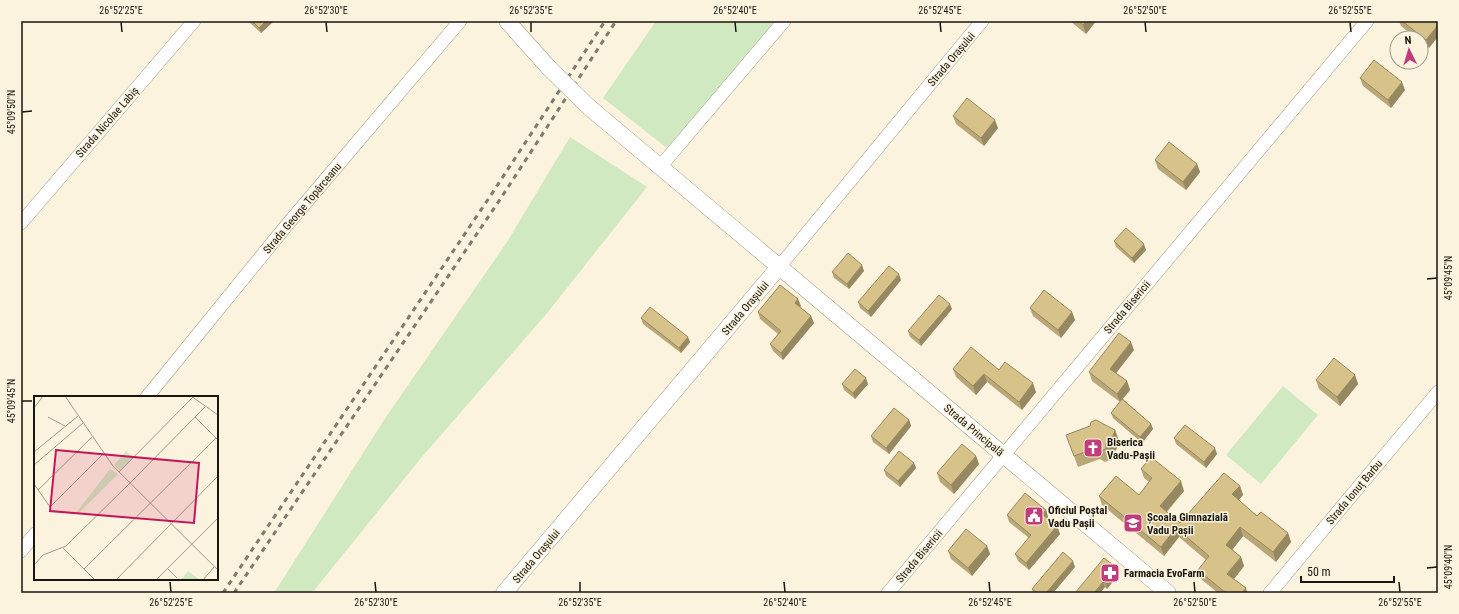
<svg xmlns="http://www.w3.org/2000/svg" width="1459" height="614" font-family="'Roboto Condensed',sans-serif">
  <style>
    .green { fill: #d1e9c1 }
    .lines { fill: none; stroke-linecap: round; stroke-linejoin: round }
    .minor-casing { stroke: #a29b88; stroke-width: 14 }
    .major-casing { stroke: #a29b88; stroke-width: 17 }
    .minor { stroke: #fff; stroke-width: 13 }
    .major { stroke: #fff; stroke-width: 16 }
    .rail { stroke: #7f7a6c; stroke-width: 3; stroke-dasharray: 5 5; stroke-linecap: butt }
    .major-bridge-casing { stroke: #a29b88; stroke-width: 17; stroke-linecap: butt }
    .major-bridge { stroke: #fff; stroke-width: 16 }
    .wall { fill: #b9a777 }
    .shaded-wall { fill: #968861 }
    .building { fill: #d7c28a; stroke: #968861 }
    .ticks { fill: none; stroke: #18160e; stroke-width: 1.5 }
    .labels { text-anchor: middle; stroke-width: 3; stroke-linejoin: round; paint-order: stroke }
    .street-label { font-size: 11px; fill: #18160e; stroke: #fbf3de }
    .poi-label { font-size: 11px; font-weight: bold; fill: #18160e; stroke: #fbf3de; text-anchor: start }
    .inset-road { fill: none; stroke: #a09b8b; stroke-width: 1 }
    .view { fill: #c2185b; fill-opacity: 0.15; stroke: #c2185b; stroke-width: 2 }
    .inset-edge { fill: none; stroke: #18160e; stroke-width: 2 }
    .neatline { fill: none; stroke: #18160e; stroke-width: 1.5 }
    .ticks-label { font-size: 10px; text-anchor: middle; fill: #18160e }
  </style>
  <rect width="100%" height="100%" fill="#fbf3de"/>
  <g class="green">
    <polygon points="656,21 775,21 667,148 603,98"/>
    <polygon points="570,137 647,187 548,312 421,458 312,593 274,593 386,417 507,242"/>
    <polygon points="1283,386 1318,415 1261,484 1226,455"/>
  </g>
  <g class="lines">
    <g class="minor-casing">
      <g id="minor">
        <polyline points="660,167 784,21"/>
        <polyline points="21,223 194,21"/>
        <polyline points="779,267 982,21"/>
        <polyline points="147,397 286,226 460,21"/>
        <polyline points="21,551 35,534"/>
        <polyline points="888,593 1367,21"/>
        <polyline points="1270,593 1438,392"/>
      </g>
    </g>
    <g class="major-casing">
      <g id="major">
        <polyline points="507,21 549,68"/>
        <polyline points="590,108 1168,593"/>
        <polyline points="504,593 779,267"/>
      </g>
    </g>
    <use href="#minor" class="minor"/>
    <use href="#major" class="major"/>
    <g class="rail">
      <polyline points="223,593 491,195 605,21"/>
      <polyline points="234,593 499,201 616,21"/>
    </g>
    <g class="major-bridge-casing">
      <polyline id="major-bridge" points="549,68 590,108"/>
    </g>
    <use href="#major-bridge" class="major-bridge"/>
  </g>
  <g class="wall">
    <polygon points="248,21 274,21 261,33"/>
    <polygon points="1070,21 1096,21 1086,34"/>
    <polygon points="1399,21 1438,21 1429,48 1421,42 1421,38 1416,38 1401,26"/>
    <polygon points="1360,78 1405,90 1391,108 1363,86"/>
    <polygon points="953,116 998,128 984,146 956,124"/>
    <polygon points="1155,160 1197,164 1200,172 1186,190 1158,169"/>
    <polygon points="1114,241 1146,250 1134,263 1116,247"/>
    <polygon points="864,271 849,289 834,278 832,272"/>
    <polygon points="901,280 871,317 860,308 858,302"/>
    <polygon points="798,299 800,307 811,316 814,323 783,360 773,351 770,344 778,334 760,319 758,312"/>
    <polygon points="1030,308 1072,312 1075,320 1061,338 1033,316"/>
    <polygon points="952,309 921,346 910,337 908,331"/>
    <polygon points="641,318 690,342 681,353 643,324"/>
    <polygon points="1134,350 1116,373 1127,381 1130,390 1123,399 1151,424 1153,429 1142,443 1113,418 1111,413 1120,402 1092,381 1089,372"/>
    <polygon points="953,369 999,370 1036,392 1022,410 987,382 976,395 956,377"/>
    <polygon points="1355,375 1358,384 1340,406 1319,389 1316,380"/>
    <polygon points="842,384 868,384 855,399 844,390"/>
    <polygon points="909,420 911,426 889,454 873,442 871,436"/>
    <polygon points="1090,426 1115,430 1119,441 1116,450 1110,455 1110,460 1105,462 1100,459 1078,467 1066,435"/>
    <polygon points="1174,438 1217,454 1206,468 1176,444"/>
    <polygon points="976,456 979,464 954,494 940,482 937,473"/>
    <polygon points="914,463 916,468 900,487 886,476 884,470"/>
    <polygon points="1141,469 1184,491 1167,512 1180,523 1240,486 1243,495 1238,500 1257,516 1288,533 1291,542 1276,562 1243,536 1232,550 1241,557 1244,566 1234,579 1246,588 1247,593 1218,593 1201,579 1198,570 1206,560 1179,537 1164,556 1102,505 1099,496 1139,495 1149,482 1144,478"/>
    <polygon points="1046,510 1048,517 1047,518 1057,526 1060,534 1029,570 1018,561 1015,554 1029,538 1009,522 1007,515"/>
    <polygon points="987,546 990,554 972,576 951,559 948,551"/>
    <polygon points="1075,567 1053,593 1033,593 1032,589"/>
    <polygon points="1119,574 1107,589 1105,587 1100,593 1075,593"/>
  </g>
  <g class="shaded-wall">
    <polygon points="266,21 274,21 261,33 259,28"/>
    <polygon points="1086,21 1096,21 1086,34 1083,25"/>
    <polygon points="1438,25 1438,37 1429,48 1426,40"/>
    <polygon points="1402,82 1405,90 1391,108 1388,100"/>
    <polygon points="995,120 998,128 984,146 981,138"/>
    <polygon points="1197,164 1200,172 1186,190 1183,182"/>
    <polygon points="1144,244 1146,250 1134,263 1132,258"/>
    <polygon points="862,265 864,271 849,289 847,284"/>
    <polygon points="899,274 901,280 871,317 868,311"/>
    <polygon points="798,299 801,306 798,310 795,303"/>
    <polygon points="950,304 952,309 921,346 919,340"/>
    <polygon points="1072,312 1075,320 1061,338 1058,330"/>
    <polygon points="811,316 814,323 783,360 781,353"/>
    <polygon points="688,337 690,342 681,353 679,348"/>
    <polygon points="1131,342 1134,350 1113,377 1110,369"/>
    <polygon points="984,374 987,382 976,395 973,386"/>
    <polygon points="1355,375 1358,384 1340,406 1337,397"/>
    <polygon points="866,378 868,384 855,399 853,393"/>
    <polygon points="1127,381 1130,390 1120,402 1117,394"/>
    <polygon points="1033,383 1036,392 1022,410 1019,402"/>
    <polygon points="909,420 911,426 889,454 886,448"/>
    <polygon points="1151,424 1153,429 1142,443 1140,437"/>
    <polygon points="1115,430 1119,441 1116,450 1110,455 1110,460 1106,449 1106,444"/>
    <polygon points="1215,448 1217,454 1206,468 1204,462"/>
    <polygon points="976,456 979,464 954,494 951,485"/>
    <polygon points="914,463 916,468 900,487 898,481"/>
    <polygon points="1181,481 1184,491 1163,515 1160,506"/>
    <polygon points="1240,486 1243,495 1235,504 1232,494"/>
    <polygon points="1046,510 1048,517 1045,521 1042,514"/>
    <polygon points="1057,526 1060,534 1029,570 1026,563"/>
    <polygon points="1240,527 1243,536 1229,554 1226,545"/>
    <polygon points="1176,528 1179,537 1164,556 1161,547"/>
    <polygon points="1288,533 1291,542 1276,562 1273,552"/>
    <polygon points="987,546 990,554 972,576 968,568"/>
    <polygon points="1241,557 1244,566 1231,583 1227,574"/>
    <polygon points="1073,561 1075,567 1053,593 1046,593"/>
    <polygon points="1117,568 1119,574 1107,589 1105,583"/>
    <polygon points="1103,582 1105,587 1100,593 1094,593"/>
    <polygon points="1246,588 1247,593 1242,593"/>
  </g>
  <g class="building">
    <polygon points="252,21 266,21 259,28"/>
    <polygon points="1078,21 1086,21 1083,25"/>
    <polygon points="1402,21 1438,21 1438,25 1426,40"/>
    <polygon points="1374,60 1402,82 1388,100 1360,78"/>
    <polygon points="967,98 995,120 981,138 953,116"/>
    <polygon points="1169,142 1197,164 1183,182 1155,160"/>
    <polygon points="1126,228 1144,244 1132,258 1114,241"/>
    <polygon points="848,253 862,265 847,284 832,272"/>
    <polygon points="889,266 899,274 868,311 858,302"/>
    <polygon points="780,285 798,299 795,303 811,316 781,353 770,344 781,331 758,312"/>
    <polygon points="1044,290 1072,312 1058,330 1030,308"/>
    <polygon points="939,295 950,304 919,340 908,331"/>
    <polygon points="650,307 688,337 679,348 641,318"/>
    <polygon points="1119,333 1131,342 1110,369 1127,381 1117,394 1089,372"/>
    <polygon points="971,347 999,370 1005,362 1033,383 1019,402 984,374 973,386 953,369"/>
    <polygon points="1334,358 1355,375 1337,397 1316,380"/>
    <polygon points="855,369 866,378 853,393 842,384"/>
    <polygon points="1122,399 1151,424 1140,437 1111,413"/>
    <polygon points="894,408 909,420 886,448 871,436"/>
    <polygon points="1096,420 1115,430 1112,439 1106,444 1106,449 1101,451 1096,448 1074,456 1066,435 1090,426 1091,422"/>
    <polygon points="1185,425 1215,448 1204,462 1174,438"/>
    <polygon points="962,444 976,456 951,485 937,473"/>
    <polygon points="899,451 914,463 898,481 884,470"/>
    <polygon points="1151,457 1181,481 1160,506 1180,523 1224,473 1240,486 1232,494 1257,516 1261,512 1288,533 1273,552 1240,527 1226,545 1241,557 1227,574 1246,588 1242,593 1226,593 1198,570 1209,556 1176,528 1161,547 1099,496 1116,476 1139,495 1152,478 1141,469"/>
    <polygon points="1025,493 1046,510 1042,514 1057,526 1026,563 1015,554 1031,535 1007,515"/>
    <polygon points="966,529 987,546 968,568 948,551"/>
    <polygon points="1063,552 1073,561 1046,593 1037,593 1032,589"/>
    <polygon points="1104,558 1117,568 1105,583 1103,582 1094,593 1075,593"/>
  </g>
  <path class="ticks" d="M 121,22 L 122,32M 326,22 L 327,32M 531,22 L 531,32M 735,22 L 736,32M 940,22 L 941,32M 1145,22 L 1146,32M 1350,22 L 1351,32M 22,112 L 32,111M 1427,279 L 1437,278M 22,401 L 32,401M 1427,568 L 1437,567M 170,582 L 171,592M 375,582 L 376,592M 580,582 L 580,592M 784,582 L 785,592M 989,582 L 990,592M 1194,582 L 1195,592M 1399,582 L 1400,592"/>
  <defs>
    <g id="church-square" transform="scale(1)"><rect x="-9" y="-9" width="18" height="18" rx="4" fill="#c23c7c" stroke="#fbf3de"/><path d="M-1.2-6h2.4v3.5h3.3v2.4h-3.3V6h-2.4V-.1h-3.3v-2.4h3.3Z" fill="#fff"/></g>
    <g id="civic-square" transform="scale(1)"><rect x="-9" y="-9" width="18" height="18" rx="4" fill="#c23c7c" stroke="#fbf3de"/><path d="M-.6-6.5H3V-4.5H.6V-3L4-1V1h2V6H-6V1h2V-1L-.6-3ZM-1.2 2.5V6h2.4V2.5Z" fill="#fff"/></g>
    <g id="school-square" transform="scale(1)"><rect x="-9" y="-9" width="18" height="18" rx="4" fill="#c23c7c" stroke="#fbf3de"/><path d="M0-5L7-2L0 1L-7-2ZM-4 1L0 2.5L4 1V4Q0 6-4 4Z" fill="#fff"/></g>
    <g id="pharmacy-square" transform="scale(1)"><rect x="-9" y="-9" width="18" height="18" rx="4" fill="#c23c7c" stroke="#fbf3de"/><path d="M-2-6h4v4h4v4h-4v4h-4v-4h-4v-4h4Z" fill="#fff"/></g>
  </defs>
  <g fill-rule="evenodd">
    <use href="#church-square" x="1093" y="448"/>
    <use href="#civic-square" x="1034" y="516"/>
    <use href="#school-square" x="1133" y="523"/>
    <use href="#pharmacy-square" x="1110" y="573"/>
  </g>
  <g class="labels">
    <g class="street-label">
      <text transform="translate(951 59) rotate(-50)" y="4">Strada Orașului</text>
      <text transform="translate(107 122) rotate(-49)" y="4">Strada Nicolae Labiș</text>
      <text transform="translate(302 208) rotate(-50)" y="4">Strada George Topârceanu</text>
      <text transform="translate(1127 307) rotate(-50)" y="4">Strada Bisericii</text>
      <text transform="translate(745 308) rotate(-50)" y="4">Strada Orașului</text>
      <text transform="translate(974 430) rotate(40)" y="4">Strada Principală</text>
      <text transform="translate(1354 492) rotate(-50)" y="4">Strada Ionuț Barbu</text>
      <text transform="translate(536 556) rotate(-50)" y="4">Strada Orașului</text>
      <text transform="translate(919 556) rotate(-50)" y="4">Strada Bisericii</text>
    </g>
    <g class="poi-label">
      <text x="1107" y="446">Biserica<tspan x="1107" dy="13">Vadu-Pașii</tspan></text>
      <text x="1048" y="514">Oficiul Poștal<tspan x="1048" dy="13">Vadu Pașii</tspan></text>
      <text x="1147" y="521">Școala Gimnazială<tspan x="1147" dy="13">Vadu Pașii</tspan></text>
      <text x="1124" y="577">Farmacia EvoFarm</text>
    </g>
  </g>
  <g transform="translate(34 396)">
    <rect width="184" height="184" fill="#fbf3de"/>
    <path d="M 92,55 L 99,61 L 86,75 L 80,69 ZM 76,73 L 84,78 L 44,118 L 42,117 ZM 154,175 L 166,184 L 147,184 Z" fill="#d1e9c1"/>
    <path class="inset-road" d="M 31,0 L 79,70 L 184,174M 157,0 L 184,19M 0,12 L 9,0M 14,21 L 31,30M 161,21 L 184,44M 0,56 L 44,20M 0,69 L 49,27M 85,76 L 159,1M 96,87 L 171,11M 0,88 L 16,111 L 69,58M 4,94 L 58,41M 29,152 L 61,184M 0,169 L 9,159 L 32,150 L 96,87M 133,172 L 143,182M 50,173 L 182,42M 82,184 L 184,80M 122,184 L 184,122M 169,184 L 180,171"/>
    <path class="view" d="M 22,54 L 165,67 L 160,127 L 16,115 Z"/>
    <rect width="184" height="184" class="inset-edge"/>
  </g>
  <rect width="1459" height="614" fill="none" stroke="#fbf3de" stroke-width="44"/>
  <g transform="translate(1409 50) rotate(355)"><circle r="19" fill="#fbf3de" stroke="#a09b8b"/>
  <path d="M0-3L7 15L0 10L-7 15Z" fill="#c23c7c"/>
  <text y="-6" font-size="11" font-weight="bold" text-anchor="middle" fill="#18160e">N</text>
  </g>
  <path d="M1301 576v6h93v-6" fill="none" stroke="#18160e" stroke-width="2"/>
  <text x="1307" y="576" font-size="12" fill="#18160e" stroke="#fbf3de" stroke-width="3" paint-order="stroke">50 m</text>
  <rect x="22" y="22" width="1415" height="570" class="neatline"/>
  <g class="ticks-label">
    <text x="121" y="14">26°52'25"E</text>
    <text x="326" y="14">26°52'30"E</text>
    <text x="531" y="14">26°52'35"E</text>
    <text x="735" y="14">26°52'40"E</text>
    <text x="940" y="14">26°52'45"E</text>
    <text x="1145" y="14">26°52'50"E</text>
    <text x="1350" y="14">26°52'55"E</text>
    <text transform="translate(11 112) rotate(-90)" y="4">45°09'50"N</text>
    <text transform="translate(1448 278) rotate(-90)" y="4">45°09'45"N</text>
    <text transform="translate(11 401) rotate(-90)" y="4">45°09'45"N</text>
    <text transform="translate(1448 567) rotate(-90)" y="4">45°09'40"N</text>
    <text x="171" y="606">26°52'25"E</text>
    <text x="376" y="606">26°52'30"E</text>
    <text x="580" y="606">26°52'35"E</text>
    <text x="785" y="606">26°52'40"E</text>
    <text x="990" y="606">26°52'45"E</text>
    <text x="1195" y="606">26°52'50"E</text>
    <text x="1400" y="606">26°52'55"E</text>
  </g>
</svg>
